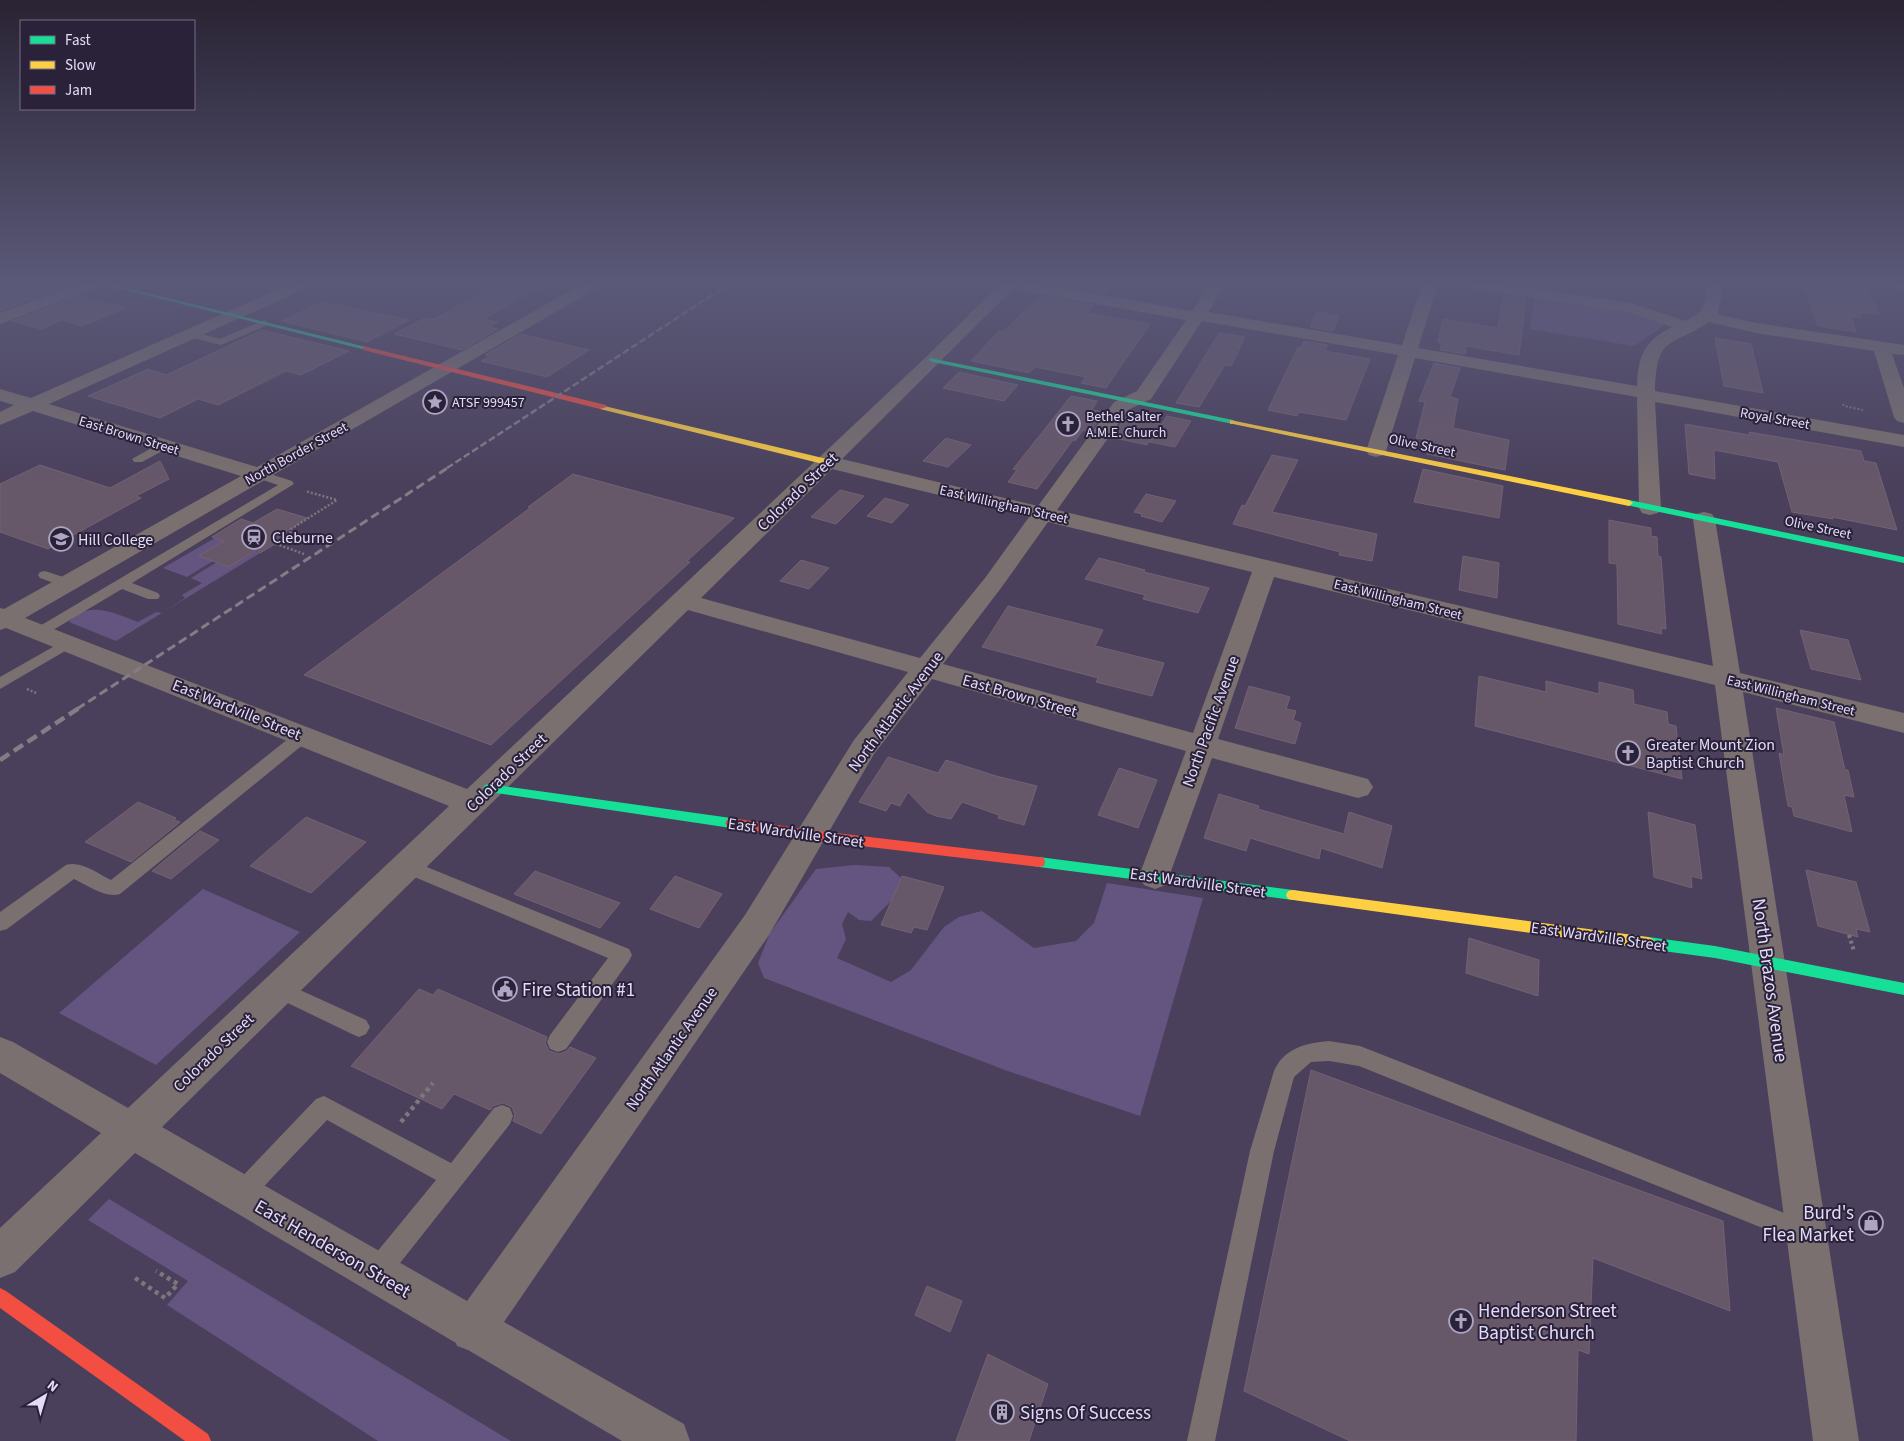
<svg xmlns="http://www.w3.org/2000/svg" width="1904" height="1441" font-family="'Source Sans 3',sans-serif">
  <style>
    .green { fill: #635580 }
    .building { fill: #665769; stroke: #736273 }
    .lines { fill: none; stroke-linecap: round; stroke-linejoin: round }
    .path-far3 { stroke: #7e767c; stroke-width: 2; stroke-dasharray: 2 2; stroke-linecap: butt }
    .path-far2 { stroke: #7e767c; stroke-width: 2.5; stroke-dasharray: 2 2; stroke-linecap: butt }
    .path-far1 { stroke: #7e767c; stroke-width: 4; stroke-dasharray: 3 3; stroke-linecap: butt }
    .path { stroke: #7e767c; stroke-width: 4.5; stroke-dasharray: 4 4; stroke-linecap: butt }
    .lane { fill: #7a706f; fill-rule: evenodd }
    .street { fill: #7a706f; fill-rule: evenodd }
    .fast { fill: #16e098; fill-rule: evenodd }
    .slow { fill: #ffcf43; fill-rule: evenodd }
    .jam { fill: #f24e42; fill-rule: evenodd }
    .rail-far2 { stroke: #857c86; stroke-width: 2.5; stroke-dasharray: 7 3; stroke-linecap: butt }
    .rail-far1 { stroke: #857c86; stroke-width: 3; stroke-dasharray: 9 4.5; stroke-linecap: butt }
    .rail { stroke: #857c86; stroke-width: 4.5; stroke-dasharray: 11 5.5; stroke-linecap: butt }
    .labels { text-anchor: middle; stroke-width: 4; stroke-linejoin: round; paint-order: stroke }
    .far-poi-label { font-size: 14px; fill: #e4dbfa; stroke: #2a2239; text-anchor: start }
    .far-street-label { font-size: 14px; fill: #e4dbfa; stroke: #2a2239 }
    .street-label { font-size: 16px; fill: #e4dbfa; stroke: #2a2239 }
    .poi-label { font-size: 16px; fill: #e4dbfa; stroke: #2a2239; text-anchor: start }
    .near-street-label { font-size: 19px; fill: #e4dbfa; stroke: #2a2239 }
    .near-poi-label { font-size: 19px; fill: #e4dbfa; stroke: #2a2239; text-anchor: start }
  </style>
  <rect width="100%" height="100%" fill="#4a405c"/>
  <g class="green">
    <polygon points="1534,296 1634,313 1664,323 1663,326 1634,346 1530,329"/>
    <polygon points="215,538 224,541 200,556 213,561 187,577 163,568"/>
    <path d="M 255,551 L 260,553 L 116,641 L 69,622 C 88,599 116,614 138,622 L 156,612 L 162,613 L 185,598 L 182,595 L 202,583 L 191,578 L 217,562 L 229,566 Z"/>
    <polygon points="855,865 889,867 901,878 896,896 871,921 859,920 848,912 842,924 846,939 837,958 891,982 911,970 944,927 959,917 982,911 1034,948 1076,941 1094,923 1107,883 1203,898 1140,1116 1005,1070 764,978 758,963 770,933 816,869"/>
    <polygon points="203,889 300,932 156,1065 59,1013"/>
    <polygon points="109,1199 511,1441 378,1441 167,1305 188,1281 88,1220"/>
  </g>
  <g class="building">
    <polygon points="17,284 31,284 56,290 0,311 0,290"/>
    <polygon points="499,284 547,284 483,319 498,322 489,327 498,329 462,350 394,334 425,318 432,320"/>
    <polygon points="1052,284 1115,284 1105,294"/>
    <polygon points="1804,284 1841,284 1867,288 1879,314 1862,312 1863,314 1858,313 1861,318 1851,317 1856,332 1818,326"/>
    <polygon points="1503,295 1526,299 1519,355 1466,346 1465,354 1440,350 1442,343 1438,342 1443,319 1498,328"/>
    <polygon points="79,296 126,308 82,326 62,320 41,329 12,321"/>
    <polygon points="1040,296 1094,305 1087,313 1150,324 1106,388 1081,383 1086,377 1035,367 1029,373 971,361 999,331 1003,332"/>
    <polygon points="322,302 410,320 367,342 281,321"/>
    <polygon points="1317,312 1339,316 1333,331 1310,327"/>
    <polygon points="262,330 349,351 301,375 286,371 218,405 198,399 160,418 88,396 148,369 166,375"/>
    <polygon points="1219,333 1245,337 1231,366 1225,365 1199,407 1176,403"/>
    <polygon points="521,334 589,350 547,377 481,361 490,356 485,355"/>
    <polygon points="1715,338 1751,344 1763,393 1724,386"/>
    <polygon points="1304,341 1328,345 1325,351 1370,359 1346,420 1299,412 1297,416 1268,410 1298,347 1301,348"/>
    <polygon points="1434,363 1460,368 1450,397 1458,399 1453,428 1509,440 1505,470 1427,454 1430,440 1416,438 1425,402 1419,401"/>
    <polygon points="959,372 1018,385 1004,401 943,388"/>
    <polygon points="1071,396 1097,401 1092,410 1104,412 1090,432 1083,430 1075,441 1073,440 1037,489 1008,482 1017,470 1013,469"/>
    <polygon points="1167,416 1191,421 1175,447 1150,442"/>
    <polygon points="1126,417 1139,419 1161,424 1147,445 1111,437"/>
    <polygon points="1685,424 1750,435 1749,432 1861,451 1864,461 1876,463 1897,530 1832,517 1833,519 1792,512 1778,462 1714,450 1715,479 1689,474"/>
    <polygon points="946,438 971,445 948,467 923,461"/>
    <polygon points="1272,455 1298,460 1272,512 1377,534 1372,561 1339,555 1340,552 1233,524 1242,505 1245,506"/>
    <polygon points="160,461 169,479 136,496 141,498 48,549 0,532 0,484 40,465 110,488"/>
    <polygon points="1423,469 1503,486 1499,518 1414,502"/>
    <polygon points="573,474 734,518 687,561 690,562 491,745 304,675 530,508 528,507"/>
    <polygon points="840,490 864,496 836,524 811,517"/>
    <polygon points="1146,494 1176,501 1162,522 1141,516 1142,514 1134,512"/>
    <polygon points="885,498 909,505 892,523 867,516"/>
    <polygon points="277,509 307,518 284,533 290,535 260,553 256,550 229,567 199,556 224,541 212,537 241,519 253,523"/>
    <polygon points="1609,520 1651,528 1651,536 1657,537 1658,556 1661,557 1663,582 1666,629 1661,628 1662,634 1618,624 1617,564 1609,563"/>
    <polygon points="1463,556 1499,563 1497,598 1459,590"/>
    <polygon points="1099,558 1145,570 1144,572 1209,588 1198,613 1143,599 1145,595 1085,579"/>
    <polygon points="801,560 829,568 809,589 780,581"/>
    <polygon points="1008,606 1103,630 1095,646 1164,663 1152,696 1096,682 1098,678 982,647"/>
    <polygon points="1800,630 1848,640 1861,680 1811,669"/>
    <polygon points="1479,676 1546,692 1546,681 1599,694 1599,682 1633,690 1634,704 1667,712 1668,724 1676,726 1682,779 1475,726"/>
    <polygon points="1249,686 1290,697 1286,709 1296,711 1293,720 1301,723 1295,744 1235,728"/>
    <polygon points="1776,708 1834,722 1845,770 1848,770 1854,797 1844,795 1852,832 1794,816 1792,807 1788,806 1779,753 1784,755"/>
    <polygon points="888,757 938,773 946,760 996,776 1037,786 1024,825 998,818 999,815 962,802 951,819 936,816 927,812 908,792 900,806 891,803 886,811 859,802"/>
    <polygon points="1119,768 1157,780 1138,828 1098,815"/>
    <polygon points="1219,794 1259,806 1258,809 1344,834 1349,812 1392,826 1382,868 1321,848 1319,859 1250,838 1246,851 1204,838"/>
    <polygon points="138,802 176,818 174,820 180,822 131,862 85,842"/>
    <polygon points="1648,812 1695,825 1702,879 1691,876 1692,888 1654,877"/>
    <polygon points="306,817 366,842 311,893 250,866"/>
    <polygon points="200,831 219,840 171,879 152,871"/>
    <polygon points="1806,870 1856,882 1870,932 1856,929 1858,937 1818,926"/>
    <polygon points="535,871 620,903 600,928 514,894"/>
    <polygon points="675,876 722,894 699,928 650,909"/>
    <polygon points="902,876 944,887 927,930 914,927 911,933 881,925"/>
    <polygon points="1469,938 1539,960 1538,996 1466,973"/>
    <polygon points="419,989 433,995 438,989 547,1037 545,1043 549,1051 559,1054 567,1051 570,1047 596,1058 541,1134 513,1121 515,1115 512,1107 503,1103 493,1106 490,1110 454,1094 442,1109 351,1066"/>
    <polygon points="1311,1070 1723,1221 1730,1311 1593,1258 1589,1354 1578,1350 1576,1441 1350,1441 1244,1391"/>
    <polygon points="927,1286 962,1301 950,1332 915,1315"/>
    <polygon points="988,1354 1048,1384 1029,1441 956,1441"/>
  </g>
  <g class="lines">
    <polyline class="path-far3" points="1843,404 1844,406 1863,410"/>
    <g class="path-far2">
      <polyline points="304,554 276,544 290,535 291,529 337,500 305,491"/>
      <polyline points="27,689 36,693"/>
    </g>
    <polyline class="path-far1" points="1849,935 1854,951"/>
    <g class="path">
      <polyline points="401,1122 433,1083"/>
      <polyline points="135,1278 165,1298 178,1284 156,1271"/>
    </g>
    <g class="lane">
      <polygon points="264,320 269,323 268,325 221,345 186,336 185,334 190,331 220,339"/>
      <polygon points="162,442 166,443 168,446 166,449 142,462 134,462 132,459"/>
      <polygon points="258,470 292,481 294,484 132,583 158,593 160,596 158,599 148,599 122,589 43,636 33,636 31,633 33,630 278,485 254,477 252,474 254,471"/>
      <polygon points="45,571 72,580 74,583 72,586 62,586 40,578 38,575 40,572"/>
      <polygon points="67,639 72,641 75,644 72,647 0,689 0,677"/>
      <path d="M 304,729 L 310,731 L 312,735 L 310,739 L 120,894 C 106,899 87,885 74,879 L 7,929 L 0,931 L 0,912 L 66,865 C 80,860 99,874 111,880 L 298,731 Z"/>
      <polygon points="407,859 629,949 632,955 629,961 566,1049 558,1052 550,1049 547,1042 550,1035 608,958 400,871 398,866 400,861"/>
      <polygon points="278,980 366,1020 370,1027 366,1034 359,1037 352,1034 271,995 268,989 271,983"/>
      <path d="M 1329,1041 L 1360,1046 L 1805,1221 L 1814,1224 L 1817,1233 L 1814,1242 L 1805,1245 L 1359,1066 L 1329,1061 L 1311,1062 L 1294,1077 L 1274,1151 L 1215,1441 L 1187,1441 L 1250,1151 L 1274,1071 C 1284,1048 1306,1043 1329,1041 Z"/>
      <polygon points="324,1096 451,1163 494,1108 502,1105 510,1108 513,1116 510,1124 385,1282 376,1286 367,1282 363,1273 367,1264 436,1180 327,1120 249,1202 241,1206 233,1202 229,1194 233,1186 316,1099"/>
    </g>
    <g class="street">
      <polygon points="78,284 100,284 98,287 0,324 0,313"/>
      <path d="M 290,284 L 311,284 L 309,287 L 49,404 L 257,467 L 582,284 L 601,284 L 599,287 L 25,618 L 467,789 L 927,356 L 1000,284 L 1040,284 L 1192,311 L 1210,284 L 1226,284 L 1208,312 L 1402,345 L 1422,284 L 1438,284 L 1418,348 L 1637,386 C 1638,356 1644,341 1672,327 L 1628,312 L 1474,289 L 1468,287 L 1466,284 L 1504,284 L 1631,303 L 1686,321 L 1702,310 L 1706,296 L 1704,284 L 1720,284 L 1722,296 L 1717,314 L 1756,323 L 1904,345 L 1904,355 L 1892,354 L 1904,388 L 1904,423 L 1897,421 L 1894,417 L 1874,351 L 1756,333 L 1709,322 C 1669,348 1657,335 1655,391 L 1904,435 L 1904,447 L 1655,402 L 1661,508 L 1658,513 L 1650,515 L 1642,513 L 1639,508 L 1637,397 L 1415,358 L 1386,451 L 1383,455 L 1376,457 L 1369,455 L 1366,451 L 1398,355 L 1202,321 L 1151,399 L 1128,410 L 1057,510 L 1713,666 L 1693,519 L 1696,514 L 1704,512 L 1712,514 L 1715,519 L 1740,673 L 1904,713 L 1904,733 L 1743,692 L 1859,1441 L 1813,1441 L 1715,685 L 1274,577 L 1218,739 L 1368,779 L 1373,787 L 1368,795 L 1358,798 L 1212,758 L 1166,885 L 1155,889 L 1144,885 L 1139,876 L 1186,751 L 932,679 L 874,754 L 769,935 L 504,1322 L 684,1424 L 690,1441 L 622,1441 L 468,1350 L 457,1346 L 456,1343 L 135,1153 L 15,1272 L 0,1278 L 0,1228 L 101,1133 L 0,1073 L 0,1037 L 13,1042 L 128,1108 L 449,806 L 6,628 L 0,630 L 0,608 L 4,609 L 241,476 L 33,411 L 0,425 L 0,412 L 14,405 L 0,401 L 0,389 L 31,398 ZM 1013,289 L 1186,320 L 1137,391 L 1114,402 L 1038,506 L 842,459 ZM 832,469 L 1029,517 L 985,578 L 920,658 L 701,598 ZM 1048,522 L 1252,572 L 1193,733 L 943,664 L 1001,588 ZM 688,610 L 908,672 L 854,740 L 745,915 L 467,1301 L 162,1127 Z"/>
      <polygon points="1891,284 1904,284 1904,290 1893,287"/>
    </g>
    <g class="fast">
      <polygon points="101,284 111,284 370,348 366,350"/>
      <polygon points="930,358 1233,420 1237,422 1233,424 933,362 929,360"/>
      <polygon points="1629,500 1904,557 1904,563 1626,505 1626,501"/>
      <polygon points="489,784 731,818 735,820 737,823 735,826 731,828 489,792 485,791 483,788 485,785"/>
      <polygon points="1039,857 1293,890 1298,891 1300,895 1298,899 1293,900 1039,867 1034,866 1033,862 1034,858"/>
      <polygon points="1648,937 1715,946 1904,983 1904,995 1715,958 1648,949 1643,947 1641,943 1643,939"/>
    </g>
    <g class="slow">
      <polygon points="600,405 827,459 831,462 827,465 600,409"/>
      <polygon points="1230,420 1629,500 1633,503 1629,506 1233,424 1230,424"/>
      <polygon points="1293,890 1648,937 1653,939 1655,943 1653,947 1648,949 1293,900 1288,899 1286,895 1288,891"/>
    </g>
    <g class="jam">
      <polygon points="363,346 606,405 607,407 600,409 363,350"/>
      <polygon points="731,818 810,830 1039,857 1044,858 1045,862 1044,866 1039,867 810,840 727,826 725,823 727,820"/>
      <polygon points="0,1288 6,1291 208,1434 211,1441 185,1441 0,1308"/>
    </g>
    <polyline class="rail-far2" points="447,468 729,284"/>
    <polyline class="rail-far1" points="77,709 449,467"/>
    <polyline class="rail" points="0,760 79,708"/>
  </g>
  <linearGradient id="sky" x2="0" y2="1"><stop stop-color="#292333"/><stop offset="0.58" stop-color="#5a5978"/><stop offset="1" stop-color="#5a5978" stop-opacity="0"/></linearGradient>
  <rect width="1904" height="486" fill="url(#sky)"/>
  <defs>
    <g id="sight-ring" transform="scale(1.25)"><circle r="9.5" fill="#2a2239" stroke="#aea5c3" stroke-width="1.5"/><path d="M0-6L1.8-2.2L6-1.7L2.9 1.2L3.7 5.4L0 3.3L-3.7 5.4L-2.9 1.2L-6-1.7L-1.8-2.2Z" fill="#aea5c3"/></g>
    <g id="church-ring" transform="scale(1.25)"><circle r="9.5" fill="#2a2239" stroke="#aea5c3" stroke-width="1.5"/><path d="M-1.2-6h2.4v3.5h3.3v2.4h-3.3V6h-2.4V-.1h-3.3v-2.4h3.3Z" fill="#aea5c3"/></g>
    <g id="station-ring" transform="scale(1.25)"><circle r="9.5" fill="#2a2239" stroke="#aea5c3" stroke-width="1.5"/><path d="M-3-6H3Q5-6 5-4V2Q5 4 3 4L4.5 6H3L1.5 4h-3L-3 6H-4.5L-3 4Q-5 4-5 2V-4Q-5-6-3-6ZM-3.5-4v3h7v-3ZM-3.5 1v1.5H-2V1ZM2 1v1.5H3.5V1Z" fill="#aea5c3"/></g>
    <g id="university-ring" transform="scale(1.25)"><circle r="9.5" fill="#2a2239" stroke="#aea5c3" stroke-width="1.5"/><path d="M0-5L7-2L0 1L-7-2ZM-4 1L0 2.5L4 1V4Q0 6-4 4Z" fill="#aea5c3"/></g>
    <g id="civic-ring" transform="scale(1.25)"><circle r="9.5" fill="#2a2239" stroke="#aea5c3" stroke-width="1.5"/><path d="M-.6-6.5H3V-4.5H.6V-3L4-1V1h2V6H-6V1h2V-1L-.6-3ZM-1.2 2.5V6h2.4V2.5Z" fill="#aea5c3"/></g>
    <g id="shop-ring" transform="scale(1.25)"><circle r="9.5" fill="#2a2239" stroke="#aea5c3" stroke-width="1.5"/><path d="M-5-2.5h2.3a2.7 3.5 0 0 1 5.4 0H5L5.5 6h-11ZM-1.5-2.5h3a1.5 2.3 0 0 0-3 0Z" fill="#aea5c3"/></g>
    <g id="building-ring" transform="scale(1.25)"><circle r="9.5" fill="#2a2239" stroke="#aea5c3" stroke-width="1.5"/><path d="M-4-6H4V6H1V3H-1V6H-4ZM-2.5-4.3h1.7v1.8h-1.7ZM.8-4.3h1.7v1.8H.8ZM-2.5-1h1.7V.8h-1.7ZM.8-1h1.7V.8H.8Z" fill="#aea5c3"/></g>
  </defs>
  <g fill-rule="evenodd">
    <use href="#sight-ring" x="435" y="402"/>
    <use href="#church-ring" x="1068" y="424"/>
    <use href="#station-ring" x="254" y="537"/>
    <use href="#university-ring" x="61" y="539"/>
    <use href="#church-ring" x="1628" y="753"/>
    <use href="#civic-ring" x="505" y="989"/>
    <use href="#shop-ring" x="1871" y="1223"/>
    <use href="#church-ring" x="1461" y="1321"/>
    <use href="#building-ring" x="1002" y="1412"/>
  </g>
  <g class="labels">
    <g class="far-poi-label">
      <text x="452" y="407">ATSF 999457</text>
      <text x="1086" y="421">Bethel Salter<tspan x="1086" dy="16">A.M.E. Church</tspan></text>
    </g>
    <g class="far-street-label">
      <text transform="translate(1775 418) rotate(10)" y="5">Royal Street</text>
      <text transform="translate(129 435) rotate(17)" y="5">East Brown Street</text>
      <text transform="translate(1422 445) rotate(12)" y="5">Olive Street</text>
      <text transform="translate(296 453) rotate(-29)" y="5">North Border Street</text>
      <text transform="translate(1004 504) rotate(13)" y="5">East Willingham Street</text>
      <text transform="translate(1818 527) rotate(12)" y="5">Olive Street</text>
      <text transform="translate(1398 599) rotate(14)" y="5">East Willingham Street</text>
      <text transform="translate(1791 695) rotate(14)" y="5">East Willingham Street</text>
    </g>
    <g class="street-label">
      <text transform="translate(797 491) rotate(-44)" y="6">Colorado Street</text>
      <text transform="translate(1020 695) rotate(16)" y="6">East Brown Street</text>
      <text transform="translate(237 709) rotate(22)" y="6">East Wardville Street</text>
      <text transform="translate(895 711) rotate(-53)" y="6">North Atlantic Avenue</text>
      <text transform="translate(1210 721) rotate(-70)" y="6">North Pacific Avenue</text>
      <text transform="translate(506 772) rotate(-44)" y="6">Colorado Street</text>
      <text transform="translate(796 832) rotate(8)" y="6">East Wardville Street</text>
      <text transform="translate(1198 882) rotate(8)" y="6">East Wardville Street</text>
      <text transform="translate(1599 936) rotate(8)" y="6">East Wardville Street</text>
      <text transform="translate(671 1048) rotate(-55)" y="6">North Atlantic Avenue</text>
      <text transform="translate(213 1052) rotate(-44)" y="6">Colorado Street</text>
    </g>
    <g class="poi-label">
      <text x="272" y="543">Cleburne</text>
      <text x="78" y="545">Hill College</text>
      <text x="1646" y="750">Greater Mount Zion<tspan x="1646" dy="18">Baptist Church</tspan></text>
    </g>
    <g class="near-street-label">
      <text transform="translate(1771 980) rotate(82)" y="7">North Brazos Avenue</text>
      <text transform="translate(333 1248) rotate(30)" y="7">East Henderson Street</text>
    </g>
    <g class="near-poi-label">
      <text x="522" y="996">Fire Station #1</text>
      <text x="1854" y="1219" text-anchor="end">Burd's<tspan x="1854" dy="22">Flea Market</tspan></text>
      <text x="1478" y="1317">Henderson Street<tspan x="1478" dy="22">Baptist Church</tspan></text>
      <text x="1020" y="1419">Signs Of Success</text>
    </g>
  </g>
  <rect x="20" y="20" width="175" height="90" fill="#2a2239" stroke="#746c86"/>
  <rect x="30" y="36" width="25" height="8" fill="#16e098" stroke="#746c86"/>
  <text x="65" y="45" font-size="15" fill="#e4dbfa">Fast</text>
  <rect x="30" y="61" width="25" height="8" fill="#ffcf43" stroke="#746c86"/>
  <text x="65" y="70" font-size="15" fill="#e4dbfa">Slow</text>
  <rect x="30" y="86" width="25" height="8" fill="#f24e42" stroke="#746c86"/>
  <text x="65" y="95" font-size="15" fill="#e4dbfa">Jam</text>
  <g transform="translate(45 1396) rotate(38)" stroke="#2a2239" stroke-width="4" paint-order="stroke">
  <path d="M0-4L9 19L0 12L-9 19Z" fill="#e4dbfa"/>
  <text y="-8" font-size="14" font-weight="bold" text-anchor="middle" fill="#e4dbfa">N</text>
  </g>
</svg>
